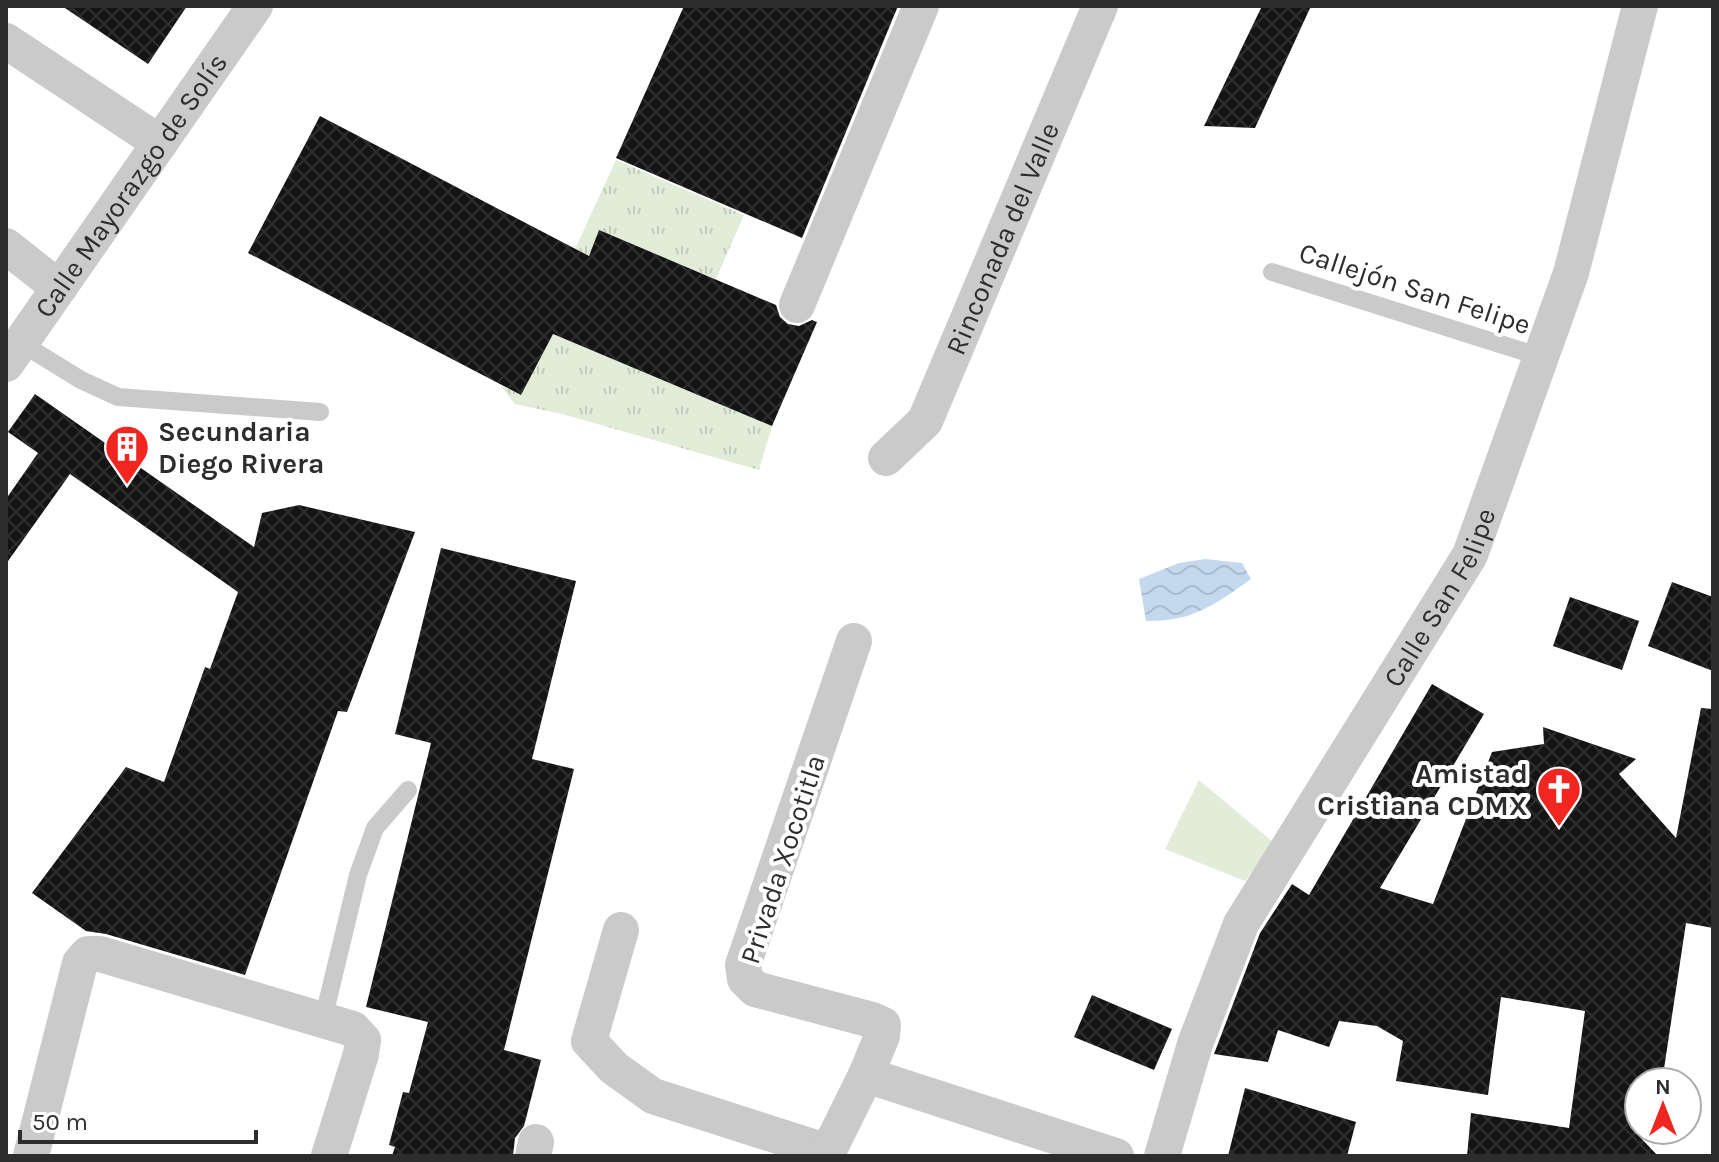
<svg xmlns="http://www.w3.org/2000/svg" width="1719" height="1162" font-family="Karla,sans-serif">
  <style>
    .grass { fill: url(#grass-tufts) }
    .pitch { fill: #e1ecd9 }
    .water { fill: url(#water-waves) }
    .building { fill: url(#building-cross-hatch) }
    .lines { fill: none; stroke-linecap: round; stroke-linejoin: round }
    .service { stroke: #cacaca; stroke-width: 18 }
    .minor { stroke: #cacaca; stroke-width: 36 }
    .labels { text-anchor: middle; stroke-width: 8; stroke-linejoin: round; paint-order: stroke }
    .street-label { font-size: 28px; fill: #2d2d2d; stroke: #fff }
    .poi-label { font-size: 28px; font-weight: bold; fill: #2d2d2d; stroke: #fff; text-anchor: start }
  </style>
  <defs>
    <pattern id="grass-tufts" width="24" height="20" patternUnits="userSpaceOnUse" patternTransform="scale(2)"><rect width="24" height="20" fill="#e1ecd9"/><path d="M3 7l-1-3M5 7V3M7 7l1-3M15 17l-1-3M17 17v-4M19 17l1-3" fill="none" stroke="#c1cbbb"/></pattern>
    <pattern id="water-waves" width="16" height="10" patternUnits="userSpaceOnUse" patternTransform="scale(2)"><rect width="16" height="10" fill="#c4d9ee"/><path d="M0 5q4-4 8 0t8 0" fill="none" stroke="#a9bbcc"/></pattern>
    <pattern id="building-cross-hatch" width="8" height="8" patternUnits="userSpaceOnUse" patternTransform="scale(2)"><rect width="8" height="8" fill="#141414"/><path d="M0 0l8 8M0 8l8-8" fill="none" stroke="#2e2e2e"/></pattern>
  </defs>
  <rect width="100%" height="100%" fill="#fff"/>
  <polygon class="grass" points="616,160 744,215 716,279 599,231 555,335 772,426 759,470 562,414 515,404 500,385 521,395 575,249"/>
  <polygon class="pitch" points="1199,780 1274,843 1245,881 1165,849"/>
  <path class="water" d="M 1205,559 L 1242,563 L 1251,579 C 1215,605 1191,622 1146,621 L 1139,579 L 1179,563 Z"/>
  <g class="building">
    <polygon points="62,6 187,6 148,64"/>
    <polygon points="684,6 898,6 802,238 616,158"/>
    <polygon points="1262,6 1311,6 1255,128 1204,126"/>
    <polygon points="320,116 589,256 599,230 776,305 780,317 788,324 799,326 812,320 817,322 772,426 553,334 521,395 248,253"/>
    <polygon points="35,394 254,547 262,513 299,505 415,532 347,712 338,711 245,975 106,934 86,931 32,893 126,767 164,782 205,667 210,669 238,592 70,474 6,564 6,499 38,453 8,432"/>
    <polygon points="441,548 576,581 532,759 574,769 504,1050 541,1060 524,1126 515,1138 513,1156 392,1156 395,1147 389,1145 403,1092 409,1093 428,1022 366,1007 431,743 395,734"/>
    <polygon points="1672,582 1713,597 1713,671 1648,646"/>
    <polygon points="1570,597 1639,621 1622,670 1553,646"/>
    <polygon points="1432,684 1484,714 1380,888 1433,904 1492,752 1544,744 1543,727 1636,759 1619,774 1676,838 1701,708 1713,709 1713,928 1686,923 1662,1082 1639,1082 1639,1136 1658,1156 1467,1156 1471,1113 1569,1128 1585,1011 1501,997 1488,1095 1396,1081 1403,1041 1377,1026 1339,1021 1329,1047 1278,1030 1268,1062 1214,1054 1260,933 1292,884 1309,895"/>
    <polygon points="1092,995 1172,1029 1154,1070 1074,1037"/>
    <polygon points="1245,1088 1356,1122 1347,1156 1228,1156"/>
  </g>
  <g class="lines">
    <g class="service">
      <polyline points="1272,272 1541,357"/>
      <polyline points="21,343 81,380 118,397 320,412"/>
      <polyline points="323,1020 358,875 375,828 408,790"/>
    </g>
    <g class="minor">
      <polyline points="6,41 160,143"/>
      <polyline points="6,246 59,288"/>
      <polyline points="797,305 921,6"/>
      <path id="s1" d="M 6,364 L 255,6"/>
      <path id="s2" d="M 886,458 L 925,421 L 1100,6"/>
      <polyline points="854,641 743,965 745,979 755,989 872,1020 883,1025 882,1036 866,1075"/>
      <polyline points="621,930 589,1041 614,1068 653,1096 828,1152"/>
      <polyline points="31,1156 80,963 88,954 100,954 353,1029 363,1040 361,1054 329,1156"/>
      <polyline points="533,1156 536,1142"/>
      <polyline points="826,1156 866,1075 1116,1156"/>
      <path id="s3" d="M 1162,1156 L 1195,1044 L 1241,924 L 1470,555 L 1571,273 L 1640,6"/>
    </g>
  </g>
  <defs>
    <g id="building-pin" transform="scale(2.3)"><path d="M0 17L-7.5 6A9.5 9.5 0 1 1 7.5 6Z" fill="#f22621" stroke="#fff"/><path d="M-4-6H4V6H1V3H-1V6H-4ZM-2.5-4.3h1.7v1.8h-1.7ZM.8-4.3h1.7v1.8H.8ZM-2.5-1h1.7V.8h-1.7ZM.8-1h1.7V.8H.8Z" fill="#fff"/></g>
    <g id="church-pin" transform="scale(2.3)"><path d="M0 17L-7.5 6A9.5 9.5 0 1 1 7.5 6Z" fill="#f22621" stroke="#fff"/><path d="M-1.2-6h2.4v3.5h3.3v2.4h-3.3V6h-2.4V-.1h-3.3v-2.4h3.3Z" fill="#fff"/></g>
  </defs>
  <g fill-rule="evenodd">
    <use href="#building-pin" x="127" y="447"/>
    <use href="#church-pin" x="1559" y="789"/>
  </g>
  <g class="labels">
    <g class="street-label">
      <text dy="10" stroke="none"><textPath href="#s1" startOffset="218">Calle Mayorazgo de Solís</textPath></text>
      <text dy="10" stroke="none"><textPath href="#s2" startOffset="252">Rinconada del Valle</textPath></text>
      <text transform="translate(1415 288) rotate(18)" y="10">Callejón San Felipe</text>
      <text dy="10" stroke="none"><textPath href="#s3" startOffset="628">Calle San Felipe</textPath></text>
      <text transform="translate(782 859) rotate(-72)" y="10">Privada Xocotitla</text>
    </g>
    <g class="poi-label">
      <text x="158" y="441">Secundaria<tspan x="158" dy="32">Diego Rivera</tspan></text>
      <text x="1528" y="783" text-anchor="end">Amistad<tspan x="1528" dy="32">Cristiana CDMX</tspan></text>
    </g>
  </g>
  <rect width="1719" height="1162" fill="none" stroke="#2d2d2d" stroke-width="16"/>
  <g transform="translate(1663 1106)"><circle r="38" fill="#ffffff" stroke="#ababab" stroke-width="2"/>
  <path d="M0-6L14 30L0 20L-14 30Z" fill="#f22621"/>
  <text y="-12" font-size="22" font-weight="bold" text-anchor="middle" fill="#2d2d2d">N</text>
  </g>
  <path d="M20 1130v12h236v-12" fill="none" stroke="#2d2d2d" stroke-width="4"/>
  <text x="32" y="1130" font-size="24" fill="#2d2d2d" stroke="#ffffff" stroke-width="6" paint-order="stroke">50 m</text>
</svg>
